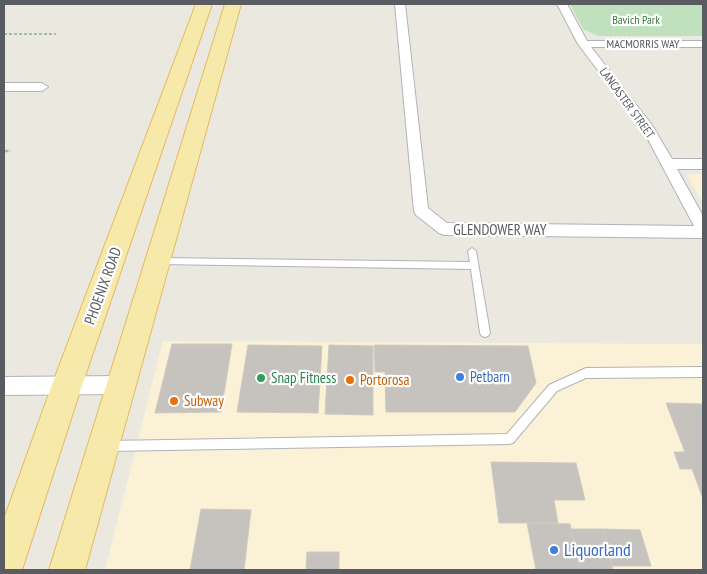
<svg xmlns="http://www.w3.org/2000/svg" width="707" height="574" font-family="'PT Sans Narrow',sans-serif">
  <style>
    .commercial { fill: #faf1d6 }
    .green { fill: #bfe1be }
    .building { fill: #c6c3be; stroke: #cfcabf }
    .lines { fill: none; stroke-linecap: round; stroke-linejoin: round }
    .service-casing { stroke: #b1b3b7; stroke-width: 2 }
    .minor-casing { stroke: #b1b3b7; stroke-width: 2 }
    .primary-casing { stroke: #e4bc60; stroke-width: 2 }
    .path-far1 { stroke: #99c1a3; stroke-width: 2; stroke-dasharray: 3 2; stroke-linecap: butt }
    .path { stroke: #99c1a3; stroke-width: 2.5; stroke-dasharray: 4.5 2; stroke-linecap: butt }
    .service { fill: #fff; fill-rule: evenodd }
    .minor { fill: #fff; fill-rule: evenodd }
    .primary { fill: #f7e9a9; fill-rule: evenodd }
    .shop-dot { fill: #3f7fe0; stroke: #fff; stroke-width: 2 }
    .leisure-dot { fill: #2e9e5b; stroke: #fff; stroke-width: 2 }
    .food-dot { fill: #e8710a; stroke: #fff; stroke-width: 2 }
    .labels { text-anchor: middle; stroke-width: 4.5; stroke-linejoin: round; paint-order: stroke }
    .far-park-label { font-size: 12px; fill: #3b7e3c; stroke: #fff }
    .far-street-label { font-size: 12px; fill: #595c60; stroke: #fff }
    .street-label { font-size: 15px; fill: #595c60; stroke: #fff }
    .shop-label { font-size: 15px; fill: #366cbe; stroke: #fff; text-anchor: start }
    .leisure-label { font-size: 15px; fill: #27864d; stroke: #fff; text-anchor: start }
    .food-label { font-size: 15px; fill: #c56008; stroke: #fff; text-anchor: start }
    .near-shop-label { font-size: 18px; fill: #366cbe; stroke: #fff; text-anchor: start }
  </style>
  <rect width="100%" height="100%" fill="#ebe8e0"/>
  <g class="commercial">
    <polygon points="703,174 703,203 687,175"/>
    <polygon points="163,341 703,344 703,570 105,570"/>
  </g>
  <polygon class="green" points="570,4 703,4 703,36 598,36 583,29"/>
  <g class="building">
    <polygon points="172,344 232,344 221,412 155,413"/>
    <polygon points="248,345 322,346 318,413 237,412"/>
    <polygon points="329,345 373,346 373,415 325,414"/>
    <polygon points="374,345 528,346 536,383 515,412 386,412 385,372 375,372"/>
    <polygon points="666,403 703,404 703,499 692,469 680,469 674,452 685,452"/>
    <polygon points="491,462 576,463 585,500 554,500 558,523 499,523"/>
    <polygon points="201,509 251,510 244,570 190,570"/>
    <polygon points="527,523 570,524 580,570 536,570"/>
    <polygon points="571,529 603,529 613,570 580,570"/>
    <polygon points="603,529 640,530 651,566 612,566"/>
    <polygon points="307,552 339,552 339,570 306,570"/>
  </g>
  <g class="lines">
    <g class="service-casing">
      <g id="service">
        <polygon points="472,248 476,251 490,333 488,336 485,337 482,336 480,333 471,269 158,264 155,263 154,261 155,259 158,258 470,262 468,251"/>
        <polygon points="703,367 703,377 586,378 557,391 513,443 509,444 108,451 104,450 103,446 104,442 108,441 507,434 549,385 586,368"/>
      </g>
    </g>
    <g class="minor-casing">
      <g id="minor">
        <polygon points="395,4 405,4 428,208 447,223 694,226 643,130 578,44 557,4 567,4 587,41 703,41 703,47 591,47 652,125 672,159 703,159 703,169 677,169 703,216 703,238 444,235 439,233 416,215 414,211"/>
        <polygon points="4,83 42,83 48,87 42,91 4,91"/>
        <polygon points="121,376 128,379 130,385 128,391 121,394 4,395 4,377"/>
      </g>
    </g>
    <g class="primary-casing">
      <g id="primary">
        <polygon points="196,4 212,4 82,385 22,570 4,570 4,519 52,385"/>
        <polygon points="225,4 241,4 85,570 49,570"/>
      </g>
    </g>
    <polyline class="path-far1" points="4,34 56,34"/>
    <polyline class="path" points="4,151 11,151"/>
    <use href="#service" class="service"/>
    <use href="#minor" class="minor"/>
    <use href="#primary" class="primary"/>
  </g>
  <g class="shop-dot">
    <circle cx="460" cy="377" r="5"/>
    <circle cx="554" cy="550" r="5"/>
  </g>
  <circle class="leisure-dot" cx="261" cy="378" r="5"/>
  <g class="food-dot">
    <circle cx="350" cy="380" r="5"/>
    <circle cx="174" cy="401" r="5"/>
  </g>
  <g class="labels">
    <g class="far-park-label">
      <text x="636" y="24">Bavich Park</text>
    </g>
    <g class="far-street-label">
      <text x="643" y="48">MACMORRIS WAY</text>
      <text transform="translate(627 103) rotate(54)" y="4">LANCASTER STREET</text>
    </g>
    <g class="street-label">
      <text x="500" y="235">GLENDOWER WAY</text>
      <text transform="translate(103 286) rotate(-70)" y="5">PHOENIX ROAD</text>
    </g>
    <g class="shop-label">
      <text x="470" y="382">Petbarn</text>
    </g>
    <g class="leisure-label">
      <text x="271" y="383">Snap Fitness</text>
    </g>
    <g class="food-label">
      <text x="360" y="385">Portorosa</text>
      <text x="184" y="406">Subway</text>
    </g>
    <g class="near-shop-label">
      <text x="564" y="556">Liquorland</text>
    </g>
  </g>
  <rect width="707" height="574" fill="none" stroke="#595c60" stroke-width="10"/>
</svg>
